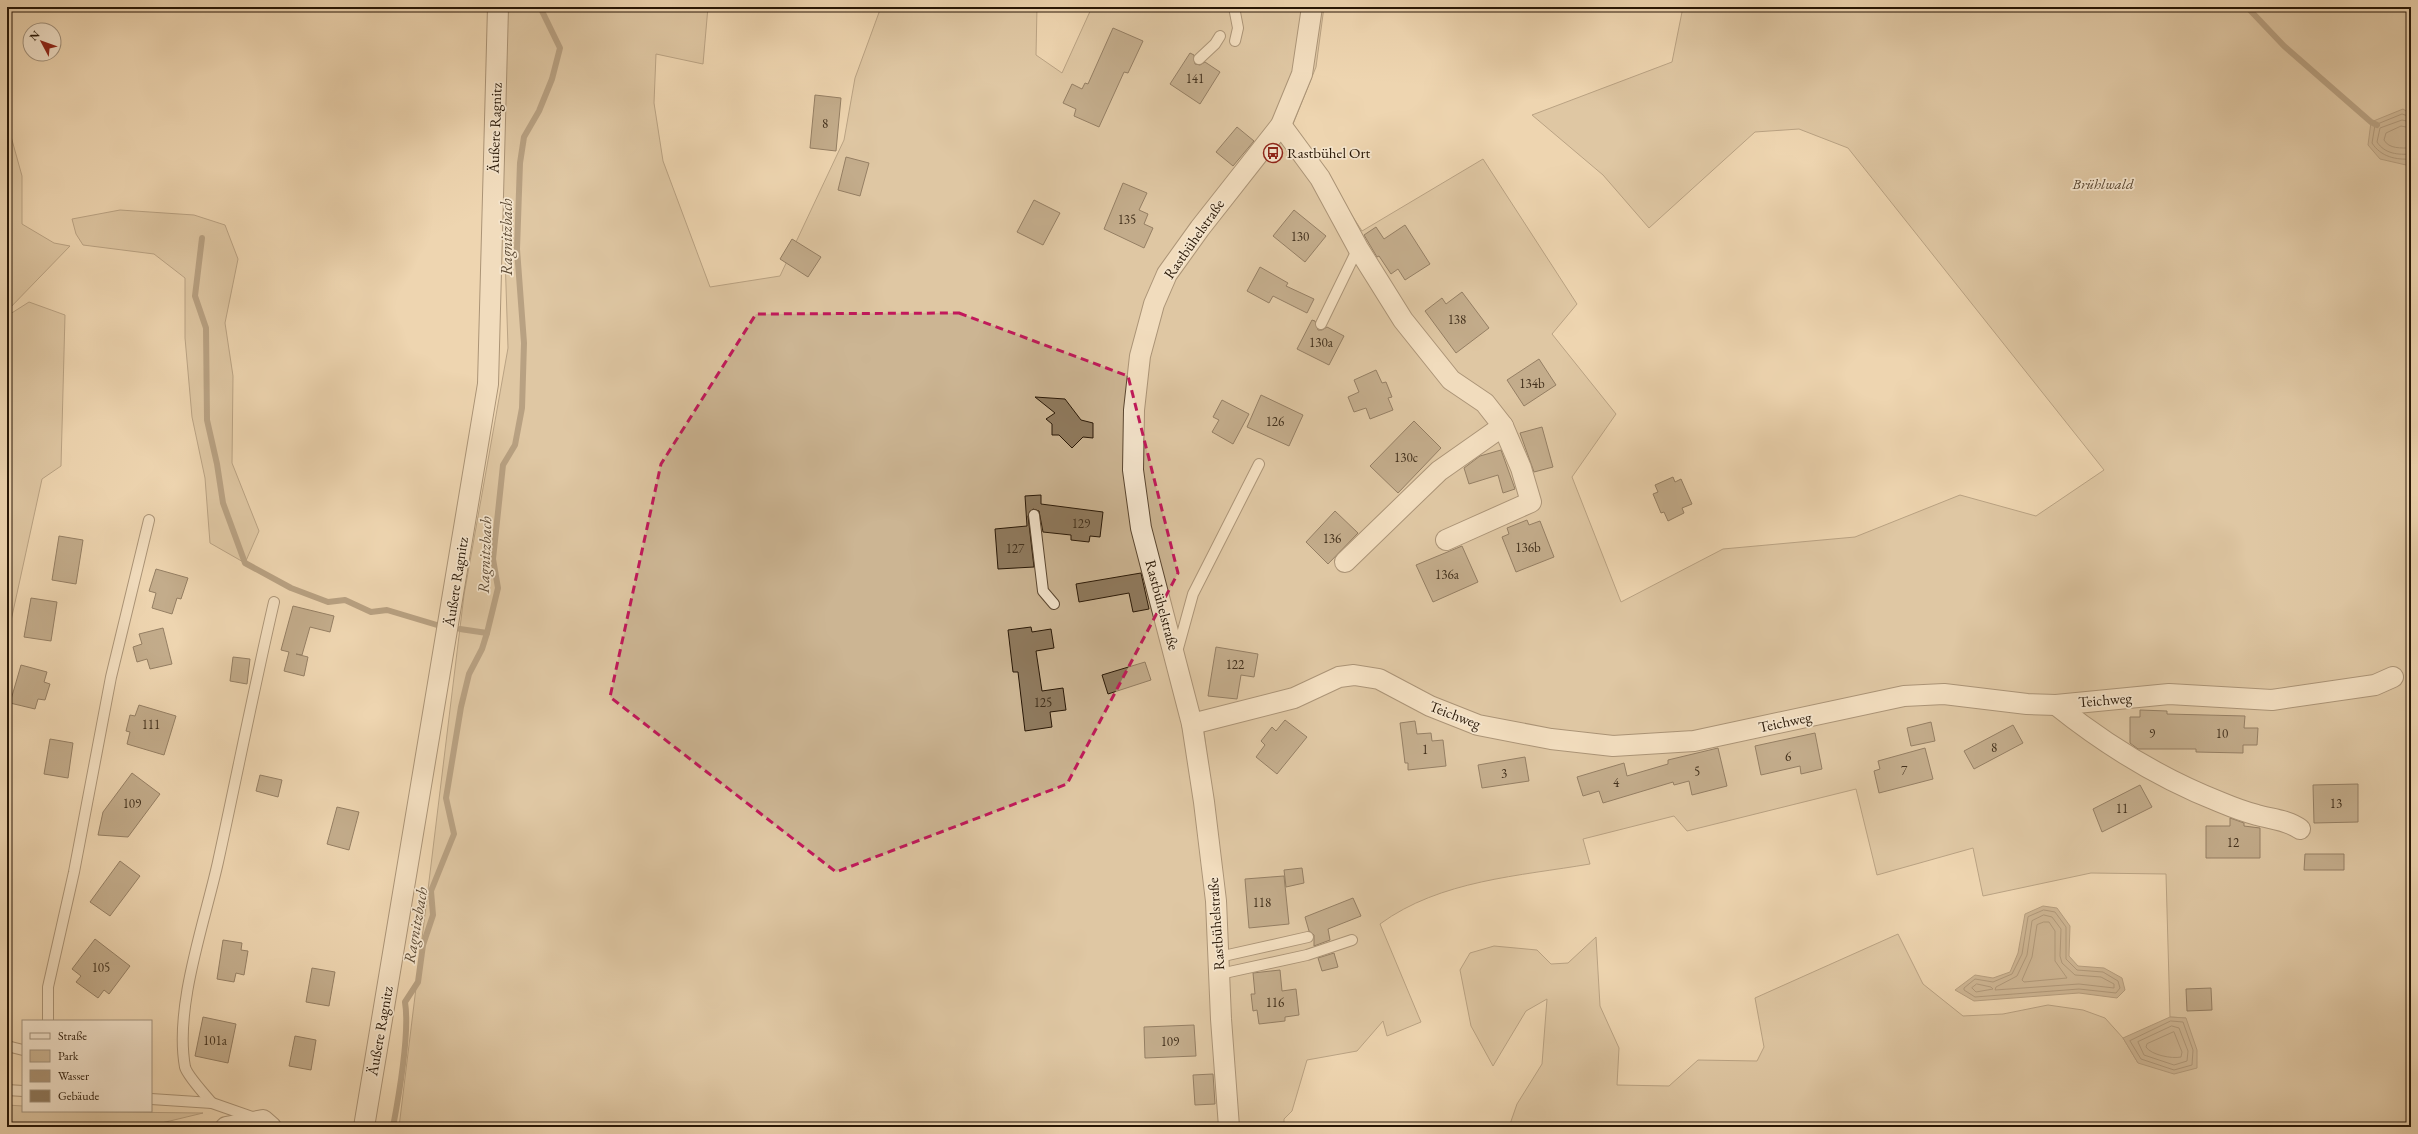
<svg xmlns="http://www.w3.org/2000/svg" width="2418" height="1134" font-family="'EB Garamond',serif">
  <style>
    .green { fill: #ccb593; stroke: #7a664c; fill-rule: evenodd }
    .water { fill: #ab9476; stroke: #776249 }
    .lines { fill: none; stroke-linecap: round; stroke-linejoin: round }
    .shore { stroke: #6a563e; stroke-width: 1 }
    .stream { stroke: #776249; stroke-width: 6 }
    .building { fill: #8f7a5e; stroke: #281706 }
    .service-casing { stroke: #5a4630; stroke-width: 12 }
    .minor-casing { stroke: #5a4630; stroke-width: 22 }
    .service { stroke: #f4e4cc; stroke-width: 10 }
    .minor { stroke: #f4e4cc; stroke-width: 20 }
    .marked { fill: none; stroke: #c2185b; stroke-width: 3; stroke-dasharray: 8 5; stroke-linejoin: round }
    .labels { text-anchor: middle; stroke-width: 3.5; stroke-linejoin: round; paint-order: stroke }
    .number-label { font-size: 13px; fill: #42301c }
    .street-label { font-size: 15px; fill: #281706; stroke: #f4e4cc }
    .poi-label { font-size: 15px; fill: #281706; stroke: #f4e4cc; text-anchor: start }
    .park-label { font-size: 15px; font-style: italic; fill: #594630; stroke: #f4e4cc }
    .water-label { font-size: 16px; font-style: italic; fill: #5c4933; stroke: #f4e4cc }
  </style>
  <rect width="100%" height="100%" fill="#eed5b0"/>
  <filter id="stains"><feTurbulence type="fractalNoise" baseFrequency=".005" numOctaves="4"/><feColorMatrix values="0 0 0 0 .2 0 0 0 0 .09 0 0 0 0 .02 0 0 0 .5 -.17"/></filter>
  <radialGradient id="worn" r=".72"><stop offset=".6" stop-color="#630" stop-opacity="0"/><stop offset="1" stop-color="#630" stop-opacity=".3"/></radialGradient>
  <g class="green">
    <path d="M 497,7 L 644,7 L 647,10 L 648,7 L 708,7 L 703,64 L 656,54 L 654,103 L 663,161 L 710,287 L 780,276 L 844,140 L 855,78 L 881,7 L 1037,7 L 1036,55 L 1062,73 L 1092,7 L 1324,7 L 1316,67 L 1293,124 L 1362,231 L 1483,159 L 1577,304 L 1552,334 L 1616,414 L 1572,477 L 1621,602 L 1723,549 L 1855,537 L 1960,495 L 2036,516 L 2104,470 L 1848,148 L 1799,129 L 1755,132 L 1649,228 L 1603,175 L 1532,115 L 1672,62 L 1683,7 L 2411,7 L 2411,1127 L 1509,1127 L 1517,1104 L 1542,1064 L 1547,999 L 1526,1011 L 1493,1066 L 1471,1026 L 1460,970 L 1470,953 L 1494,946 L 1537,950 L 1551,964 L 1568,963 L 1596,937 L 1600,1006 L 1619,1048 L 1617,1085 L 1669,1086 L 1698,1060 L 1757,1061 L 1764,1047 L 1755,998 L 1898,934 L 1923,984 L 1963,1016 L 2003,1014 L 2048,1005 L 2083,1010 L 2105,1018 L 2123,1038 L 2138,1063 L 2186,1018 L 2170,1017 L 2166,874 L 2091,873 L 1983,896 L 1973,848 L 1877,875 L 1856,789 L 1687,831 L 1674,816 L 1583,839 L 1590,864 C 1520,876 1440,880 1380,924 L 1421,1022 L 1387,1036 L 1383,1021 L 1357,1051 L 1307,1060 L 1292,1111 L 1284,1119 L 1284,1127 L 399,1127 L 464,595 L 508,348 ZM 1202,715 L 1212,798 L 1183,721 Z"/>
    <polygon points="7,122 22,176 22,224 54,243 70,246 7,311"/>
    <polygon points="120,210 194,215 225,225 238,259 225,323 233,376 232,463 259,531 245,563 210,543 205,478 192,417 185,338 185,278 154,254 83,245 76,234 72,219"/>
    <polygon points="29,302 65,315 61,466 42,479 7,639 7,316"/>
    <polygon points="7,1105 23,1106 23,1111 203,1113 145,1127 7,1127"/>
  </g>
  <g class="water">
    <polygon points="2403,109 2411,114 2411,162 2406,165 2380,159 2368,145 2371,122"/>
    <polygon points="2043,906 2057,908 2070,926 2069,956 2078,966 2104,968 2122,978 2125,990 2117,998 2079,993 1974,1001 1955,990 1975,975 1993,978 2010,972 2018,953 2025,914"/>
    <polygon points="2170,1017 2186,1018 2197,1050 2197,1068 2174,1074 2138,1063 2123,1038"/>
  </g>
  <g class="lines">
    <g class="shore">
      <path d="M 2411,117 L 2402,114 L 2375,125 L 2372,143 C 2381,157 2396,160 2411,159"/>
      <path d="M 2411,122 L 2402,120 L 2380,128 L 2377,142 C 2385,154 2398,155 2411,154"/>
      <path d="M 2411,128 L 2401,126 L 2386,133 L 2384,140 C 2389,149 2401,148 2411,148"/>
      <polygon points="2044,910 2055,912 2066,927 2066,959 2077,970 2103,972 2118,981 2120,988 2116,993 2079,989 1975,997 1964,990 1964,988 1975,979 1993,982 2012,974 2022,954 2028,917"/>
      <polygon points="2044,915 2052,917 2061,929 2060,956 2062,963 2075,975 2101,977 2114,984 2114,988 2079,984 1995,990 1996,987 2017,976 2027,955 2032,921"/>
      <polygon points="2044,922 2049,922 2055,931 2055,961 2067,978 2024,982 2022,980 2032,957 2037,925"/>
      <polygon points="1977,984 1991,987 1993,989 1976,992 1972,988"/>
      <polygon points="2171,1021 2183,1022 2193,1050 2192,1065 2174,1070 2141,1059 2130,1041"/>
      <polygon points="2172,1026 2179,1028 2188,1051 2187,1061 2174,1065 2144,1055 2138,1042"/>
      <path d="M 2174,1032 L 2182,1052 L 2181,1057 C 2172,1059 2151,1055 2146,1047 L 2147,1044 Z"/>
    </g>
    <g class="stream">
      <polyline points="2247,7 2284,46 2371,122 2377,125"/>
      <polyline points="202,238 195,296 206,328 207,420 217,464 223,503 245,563 291,588 328,602 345,600 371,612 387,610 437,625"/>
      <polyline points="460,629 487,633"/>
      <path d="M 393,1127 C 399,1095 410,1033 405,1002 L 418,982 L 423,945 L 433,915 L 431,891 L 454,834 L 446,798 L 461,707 L 469,674 L 482,649 L 487,633 L 498,588 L 493,559 L 503,465 L 515,445 L 522,408 L 524,343 L 517,249 L 520,163 L 524,137 L 539,111 L 552,79 L 560,48 L 540,7"/>
    </g>
  </g>
  <g class="building">
    <polygon points="1113,28 1143,41 1128,73 1124,72 1099,127 1074,116 1076,109 1063,103 1072,84 1082,89 1085,83 1088,84"/>
    <polygon points="1190,53 1194,55 1195,64 1200,65 1205,62 1220,72 1200,104 1170,84"/>
    <polygon points="815,95 841,98 836,151 810,148"/>
    <polygon points="1237,127 1254,141 1233,166 1216,152"/>
    <polygon points="846,157 869,163 860,196 838,190"/>
    <polygon points="1123,183 1147,193 1139,210 1148,214 1144,224 1153,228 1144,248 1104,229"/>
    <polygon points="1034,200 1060,213 1043,245 1017,232"/>
    <polygon points="1294,210 1326,236 1305,262 1273,236"/>
    <polygon points="1405,225 1430,264 1405,280 1398,269 1391,274 1379,256 1377,257 1364,235 1376,227 1384,239"/>
    <polygon points="792,239 821,257 808,277 780,259"/>
    <polygon points="1260,267 1288,283 1286,286 1314,299 1307,313 1273,296 1269,303 1247,291"/>
    <polygon points="1462,292 1489,328 1456,353 1425,311 1442,298 1446,304"/>
    <polygon points="1312,320 1315,321 1318,330 1322,330 1327,327 1344,336 1329,365 1297,349"/>
    <polygon points="1539,359 1556,385 1524,406 1507,380"/>
    <polygon points="1376,370 1382,383 1386,382 1392,397 1388,398 1393,410 1370,419 1366,408 1354,412 1348,397 1359,392 1354,380"/>
    <polygon points="1261,395 1303,415 1289,446 1247,427"/>
    <polygon points="1035,397 1065,399 1081,420 1093,423 1093,438 1083,437 1072,448 1059,435 1052,435 1052,424 1046,419 1055,413"/>
    <polygon points="1222,400 1249,414 1233,444 1212,432 1219,420 1213,417"/>
    <polygon points="1414,421 1441,448 1398,493 1370,466"/>
    <polygon points="1542,427 1553,467 1534,472 1520,433"/>
    <polygon points="1501,450 1515,489 1503,493 1498,475 1469,484 1464,468 1480,456"/>
    <polygon points="1673,477 1675,482 1681,479 1692,504 1682,508 1684,513 1668,521 1664,512 1661,513 1653,494 1658,492 1655,485"/>
    <polygon points="1041,495 1041,504 1103,512 1100,537 1090,536 1089,542 1071,540 1071,535 1043,532 1039,511 1033,509 1028,516 1034,567 998,569 995,529 1027,526 1025,496"/>
    <polygon points="1335,511 1358,533 1328,564 1306,542"/>
    <polygon points="1527,520 1529,525 1540,521 1554,557 1516,572 1502,537 1509,534 1507,528"/>
    <polygon points="59,536 83,540 76,584 52,580"/>
    <polygon points="1462,546 1478,582 1433,602 1416,565"/>
    <polygon points="156,569 188,578 181,599 177,598 172,614 152,608 156,593 149,591"/>
    <polygon points="1141,573 1149,609 1133,612 1129,593 1079,602 1076,584"/>
    <polygon points="31,598 57,602 51,641 24,637"/>
    <polygon points="293,606 334,616 330,632 310,627 302,655 296,654 308,657 304,676 284,671 289,652 281,650"/>
    <polygon points="1031,627 1032,632 1051,629 1054,648 1036,651 1042,691 1063,688 1066,710 1050,712 1052,727 1025,731 1018,672 1013,672 1008,630"/>
    <polygon points="163,628 172,664 150,669 147,659 137,662 133,647 142,644 139,634"/>
    <polygon points="1216,647 1258,654 1254,677 1241,675 1237,699 1208,696"/>
    <polygon points="233,657 250,659 247,684 230,681"/>
    <polygon points="1145,662 1151,680 1108,694 1102,675"/>
    <polygon points="21,665 47,672 44,682 50,684 45,700 38,699 35,709 10,703"/>
    <polygon points="139,705 176,716 164,755 127,744 130,732 126,731 130,715 135,716"/>
    <polygon points="2140,710 2167,711 2167,714 2245,716 2244,728 2258,728 2257,745 2243,745 2243,753 2196,752 2196,749 2138,749 2130,743 2130,717 2140,717"/>
    <polygon points="1285,720 1307,737 1277,774 1256,757 1265,745 1261,741 1272,727 1276,731"/>
    <polygon points="1415,721 1417,734 1431,733 1432,741 1443,740 1446,766 1408,770 1408,763 1405,763 1400,723"/>
    <polygon points="1931,722 1935,741 1911,746 1907,728"/>
    <polygon points="2013,725 2023,743 1974,769 1964,751"/>
    <polygon points="1815,733 1822,769 1801,774 1800,766 1761,775 1755,746"/>
    <polygon points="50,739 73,743 68,778 44,774"/>
    <polygon points="1718,748 1727,786 1692,795 1689,781 1674,785 1673,782 1603,803 1599,791 1583,796 1577,777 1624,763 1627,776 1668,764 1668,760"/>
    <polygon points="1925,748 1933,779 1879,793 1874,771 1880,769 1878,761"/>
    <polygon points="1525,757 1529,781 1482,788 1478,765"/>
    <polygon points="132,773 160,794 128,837 98,835 103,812"/>
    <polygon points="260,775 282,780 278,797 256,791"/>
    <polygon points="2358,784 2358,822 2314,823 2313,785"/>
    <polygon points="2140,785 2152,807 2102,832 2093,809"/>
    <polygon points="337,807 359,812 349,850 327,844"/>
    <polygon points="2230,818 2244,823 2244,826 2260,828 2260,858 2206,858 2206,826 2230,826"/>
    <polygon points="2305,854 2344,854 2344,870 2304,870"/>
    <polygon points="120,861 140,876 110,916 90,902"/>
    <polygon points="1302,868 1304,883 1286,887 1284,870"/>
    <polygon points="1284,876 1289,924 1249,928 1245,879"/>
    <polygon points="1353,898 1361,916 1328,929 1330,940 1314,946 1314,935 1309,931 1305,917"/>
    <polygon points="95,939 130,966 109,994 104,990 98,998 76,982 81,976 72,969"/>
    <polygon points="223,940 242,943 241,950 248,951 244,975 236,973 234,982 217,979"/>
    <polygon points="1334,953 1338,967 1322,971 1318,958"/>
    <polygon points="312,968 335,972 329,1006 306,1002"/>
    <polygon points="1280,970 1282,991 1296,989 1299,1015 1285,1017 1285,1021 1259,1024 1257,1010 1253,1011 1251,994 1255,994 1253,973"/>
    <polygon points="2211,988 2212,1010 2187,1011 2186,989"/>
    <polygon points="203,1017 236,1024 228,1063 195,1056"/>
    <polygon points="1194,1025 1196,1056 1145,1058 1144,1027"/>
    <polygon points="295,1036 316,1040 311,1070 289,1066"/>
    <polygon points="1213,1074 1215,1104 1195,1105 1193,1075"/>
  </g>
  <g class="lines">
    <g class="service-casing">
      <g id="service">
        <polyline points="1234,7 1238,28 1235,41"/>
        <polyline points="1199,59 1215,44 1220,36"/>
        <polyline points="1321,324 1358,248"/>
        <polyline points="1034,515 1043,591 1054,604"/>
        <polyline points="1177,652 1193,594 1259,464"/>
        <polyline points="1219,957 1308,937"/>
        <polyline points="1220,974 1307,955 1352,940"/>
        <polyline points="48,1021 48,987 74,872 111,677 149,520"/>
        <polyline points="7,1046 23,1050"/>
        <polyline points="7,1090 23,1091"/>
        <polyline points="151,1099 212,1103 255,1118"/>
        <path d="M 212,1103 C 205,1095 187,1075 185,1067 C 174,1007 205,921 218,862 C 237,775 254,688 274,602"/>
      </g>
    </g>
    <g class="minor-casing">
      <g id="minor">
        <polyline points="1281,125 1320,178 1358,248 1403,320 1451,380 1485,403 1503,426 1439,471 1345,562"/>
        <polyline points="1446,540 1531,502 1521,468 1503,426"/>
        <path d="M 2056,705 C 2107,746 2159,778 2220,802 C 2232,807 2245,812 2257,815 C 2271,819 2288,820 2300,829"/>
        <polyline points="1192,724 1294,698 1339,677 1354,675 1379,679 1430,706 1478,725 1551,739 1613,746 1694,741 1904,696 1944,694 2027,704 2056,705 2169,694 2272,700 2375,685 2393,677"/>
        <polyline points="226,1127 263,1120 271,1127"/>
        <polyline points="364,1127 488,384 498,7"/>
        <polyline points="1229,1127 1221,1019 1216,901 1204,802 1192,724 1141,528 1133,470 1134,410 1140,356 1154,304 1167,274 1200,228 1281,125 1302,74 1312,7"/>
      </g>
    </g>
    <use href="#service" class="service"/>
    <use href="#minor" class="minor"/>
  </g>
  <path d="M0 0H2418V1134H0ZM 959,313 L 1128,376 L 1178,573 L 1067,784 L 836,872 L 610,697 L 661,464 L 756,314 Z" fill="#eed5b0" fill-opacity=".55" fill-rule="evenodd"/>
  <path class="marked" d="M 959,313 L 1128,376 L 1178,573 L 1067,784 L 836,872 L 610,697 L 661,464 L 756,314 Z"/>
  <defs>
    <g id="bus-ring" transform="scale(1)"><circle r="9.5" fill="#f4e4cc" stroke="#8f2418" stroke-width="1.5"/><path d="M-5-6H5V4H4V6H2V4H-2V6H-4V4H-5ZM-3.5-4V0h7V-4ZM-3.5 1.2v1.5H-2V1.2ZM2 1.2v1.5H3.5V1.2Z" fill="#8f2418"/></g>
  </defs>
  <g fill-rule="evenodd">
    <use href="#bus-ring" x="1273" y="153"/>
  </g>
  <g class="labels">
    <g class="number-label">
      <text x="1195" y="83">141</text>
      <text x="825" y="128">8</text>
      <text x="1127" y="224">135</text>
      <text x="1300" y="241">130</text>
      <text x="1457" y="324">138</text>
      <text x="1321" y="347">130a</text>
      <text x="1532" y="388">134b</text>
      <text x="1275" y="426">126</text>
      <text x="1406" y="462">130c</text>
      <text x="1081" y="528">129</text>
      <text x="1332" y="543">136</text>
      <text x="1528" y="552">136b</text>
      <text x="1015" y="553">127</text>
      <text x="1447" y="579">136a</text>
      <text x="1235" y="669">122</text>
      <text x="1043" y="707">125</text>
      <text x="151" y="729">111</text>
      <text x="2152" y="738">9</text>
      <text x="2222" y="738">10</text>
      <text x="1994" y="752">8</text>
      <text x="1425" y="754">1</text>
      <text x="1788" y="761">6</text>
      <text x="1904" y="775">7</text>
      <text x="1697" y="776">5</text>
      <text x="1504" y="778">3</text>
      <text x="1616" y="787">4</text>
      <text x="132" y="808">109</text>
      <text x="2336" y="808">13</text>
      <text x="2122" y="813">11</text>
      <text x="2233" y="847">12</text>
      <text x="1262" y="907">118</text>
      <text x="101" y="972">105</text>
      <text x="1275" y="1007">116</text>
      <text x="215" y="1045">101a</text>
      <text x="1170" y="1046">109</text>
    </g>
    <g class="street-label">
      <text transform="translate(495 128) rotate(-88)" y="5">Äußere Ragnitz</text>
      <text transform="translate(1194 239) rotate(-55)" y="5">Rastbühelstraße</text>
      <text transform="translate(456 582) rotate(-81)" y="5">Äußere Ragnitz</text>
      <text transform="translate(1162 605) rotate(75)" y="5">Rastbühelstraße</text>
      <text transform="translate(2105 700) rotate(-5)" y="5">Teichweg</text>
      <text transform="translate(1455 715) rotate(21)" y="5">Teichweg</text>
      <text transform="translate(1785 722) rotate(-12)" y="5">Teichweg</text>
      <text transform="translate(1216 924) rotate(-94)" y="5">Rastbühelstraße</text>
      <text transform="translate(380 1031) rotate(-80)" y="5">Äußere Ragnitz</text>
    </g>
    <g class="poi-label">
      <text x="1287" y="158">Rastbühel Ort</text>
    </g>
    <g class="park-label">
      <text x="2103" y="189">Brühlwald</text>
    </g>
    <g class="water-label">
      <text transform="translate(506 237) rotate(-90)" y="6">Ragnitzbach</text>
      <text transform="translate(484 555) rotate(-88)" y="6">Ragnitzbach</text>
      <text transform="translate(415 925) rotate(-80)" y="6">Ragnitzbach</text>
    </g>
  </g>
  <rect width="2418" height="1134" fill="none" stroke="#eed5b0" stroke-width="24"/>
  <rect x="8" y="8" width="2402" height="1118" fill="none" stroke="#281706" stroke-width="2"/>
  <rect x="12" y="12" width="2394" height="1110" fill="none" stroke="#281706"/>
  <rect x="22" y="1020" width="130" height="92" fill="#f4e4cc" stroke="#a2927d"/>
  <rect x="30" y="1033" width="20" height="6" fill="#f4e4cc" stroke="#a2927d"/>
  <text x="58" y="1040" font-size="12" fill="#281706">Straße</text>
  <rect x="30" y="1050" width="20" height="12" fill="#ccb593" stroke="#a2927d"/>
  <text x="58" y="1060" font-size="12" fill="#281706">Park</text>
  <rect x="30" y="1070" width="20" height="12" fill="#ab9476" stroke="#a2927d"/>
  <text x="58" y="1080" font-size="12" fill="#281706">Wasser</text>
  <rect x="30" y="1090" width="20" height="12" fill="#8f7a5e" stroke="#a2927d"/>
  <text x="58" y="1100" font-size="12" fill="#281706">Gebäude</text>
  <g transform="translate(42 42) rotate(311)"><circle r="19" fill="#f4e4cc" stroke="#a2927d"/>
  <path d="M0-3L7 15L0 10L-7 15Z" fill="#8f2418"/>
  <text y="-6" font-size="11" font-weight="bold" text-anchor="middle" fill="#281706">N</text>
  </g>
  <rect width="100%" height="100%" filter="url(#stains)"/>
  <rect width="100%" height="100%" fill="url(#worn)"/>
</svg>
